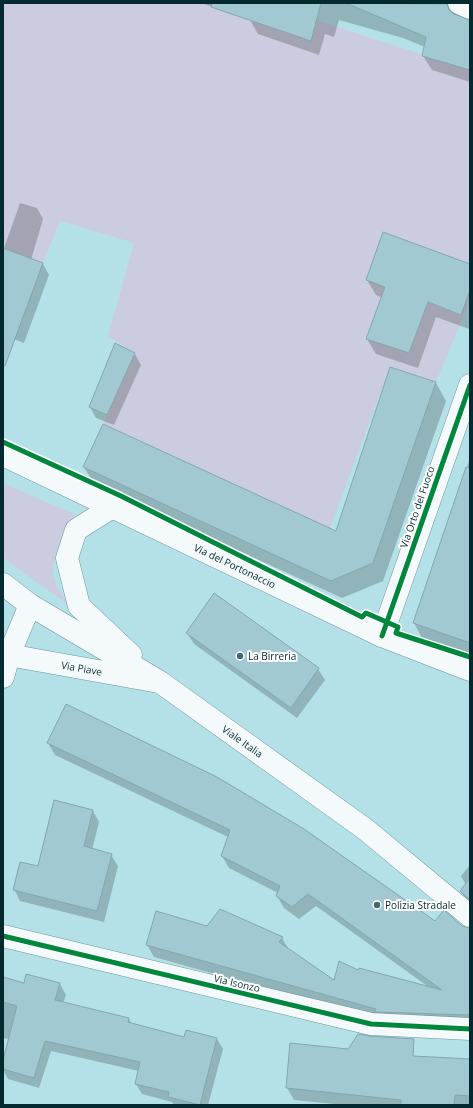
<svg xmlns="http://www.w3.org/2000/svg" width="473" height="1108" font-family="'Open Sans',sans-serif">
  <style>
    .green { fill: #cccce1 }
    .shadow { fill: #0003 }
    .building { fill: #a2c8d2; stroke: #81a8b2 }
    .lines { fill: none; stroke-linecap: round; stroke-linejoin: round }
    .street-casing { stroke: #6e959a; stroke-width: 23 }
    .primary-casing { stroke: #6e959a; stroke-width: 23 }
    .street { stroke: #f4fafc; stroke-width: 22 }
    .primary { stroke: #f4fafc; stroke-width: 22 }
    .cycleway-casing { stroke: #fff; stroke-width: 8 }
    .cycleway { stroke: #00873e; stroke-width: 5 }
    .poi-dot { fill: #42696f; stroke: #fff; stroke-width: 1.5 }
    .labels { text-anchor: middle; stroke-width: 4; stroke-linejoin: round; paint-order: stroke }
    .street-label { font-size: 10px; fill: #04292e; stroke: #fff }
    .poi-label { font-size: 10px; fill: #04292e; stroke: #fff; text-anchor: start }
  </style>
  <rect width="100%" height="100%" fill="#b4e1e8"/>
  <g class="green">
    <polygon points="3,3 241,3 304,16 470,70 470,300 436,382 390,367 330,528 103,424 135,353 108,336 134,243 60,221 43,263 3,248"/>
    <path d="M 3,483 L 76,515 C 67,526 51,558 53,573 C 54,585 63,596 70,606 L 3,558 Z"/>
  </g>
  <g class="shadow">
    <polygon points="201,3 470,3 455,15 470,21 470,82 432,70 423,56 425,47 403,38 339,20 334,37 325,34 319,55 258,34 250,20"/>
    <polygon points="20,203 37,208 43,219 31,260 43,264 49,275 24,343 3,335 3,251"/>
    <polygon points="470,265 469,329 436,317 418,368 376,354 367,339 383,298 376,295 367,280"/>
    <polygon points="135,354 141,365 114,425 96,418 90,407"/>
    <polygon points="436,383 446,401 383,581 342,598 95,485 84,467 336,532"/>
    <polygon points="470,458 470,654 422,638 414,623"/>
    <polygon points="187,633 318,669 325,680 297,718 194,644"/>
    <polygon points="48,743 435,923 470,929 470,1026 380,1020 154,957 147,945 208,927 282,938 289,950 334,982 358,971 430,988 316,906 299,919 284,908 277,896 278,893 229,868 222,856 228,837 55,755"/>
    <polygon points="93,811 99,822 92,850 111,855 118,866 104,922 20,901 14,889 38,867"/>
    <polygon points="470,865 470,905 461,891 466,885 461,876"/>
    <polygon points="3,978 25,984 60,984 66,995 63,1003 129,1019 132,1024 185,1038 217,1039 223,1049 208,1105 174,1105 172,1102 142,1094 136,1084 139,1071 51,1051 39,1088 8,1079 3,1070 9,1039 3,1038"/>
    <polygon points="350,1052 470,1060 470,1105 345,1105 294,1100 287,1088"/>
  </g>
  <g class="building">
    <polygon points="212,3 321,3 311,41 211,7"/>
    <polygon points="346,3 447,4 449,10 454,14 470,20 470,70 422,56 426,37"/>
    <polygon points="383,232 470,264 470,290 461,315 428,302 409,353 366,339 385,287 366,280"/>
    <polygon points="3,248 43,263 5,366 3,366"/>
    <polygon points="115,343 135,353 107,415 89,407"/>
    <polygon points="390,367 436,382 373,563 331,581 83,467 103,424 336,531"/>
    <polygon points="466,467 470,468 470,643 413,623"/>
    <polygon points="214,593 319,668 291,708 186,633"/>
    <polygon points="66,704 217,777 304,829 435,921 444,910 462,926 470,928 470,1015 374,1012 376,1009 146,945 156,911 207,926 220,909 283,937 279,942 334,980 339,961 358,970 359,968 442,990 308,894 292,907 276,896 280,886 221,856 230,830 47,743"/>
    <polygon points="54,800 93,810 84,846 112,854 97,911 13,890 20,862 38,866"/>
    <polygon points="470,878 470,900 460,891"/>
    <polygon points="26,974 60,983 55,1000 129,1018 128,1022 184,1037 186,1030 217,1038 200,1105 168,1097 169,1092 135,1084 140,1062 45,1041 34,1078 3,1069 3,1060 17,1006 3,1002 3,977 24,983"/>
    <polygon points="358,1034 370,1036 414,1039 413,1056 470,1059 470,1096 455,1095 454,1105 401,1105 401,1100 286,1088 290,1043 348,1049"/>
  </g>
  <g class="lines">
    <g class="street-casing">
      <g id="street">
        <polyline points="459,3 470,8"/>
        <polyline points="382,636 470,385"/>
        <path id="s1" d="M 3,654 L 159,682"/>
        <polyline points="3,677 9,655 30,605"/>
        <polyline points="3,936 371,1024 470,1029"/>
      </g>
    </g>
    <g class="primary-casing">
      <g id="primary">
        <path id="s2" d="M 3,455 L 382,636 L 470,670"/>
        <polyline points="114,506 76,530 67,558 79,606 131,655"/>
        <path id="s3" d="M 3,584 L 30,605 L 160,682 L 365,829 L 470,916"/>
      </g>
    </g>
    <use href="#street" class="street"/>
    <use href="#primary" class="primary"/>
    <g class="cycleway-casing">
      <g id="cycleway">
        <polyline points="3,442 121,496 362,617 366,613 398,627 396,633 470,657"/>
        <polyline points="382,636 470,385"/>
        <polyline points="3,936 371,1024 470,1029"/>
      </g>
    </g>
    <use href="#cycleway" class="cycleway"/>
  </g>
  <g class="poi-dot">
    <circle cx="240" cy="656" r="4"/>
    <circle cx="377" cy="905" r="4"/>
  </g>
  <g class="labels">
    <g class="street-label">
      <text transform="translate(417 507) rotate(-71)" y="4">Via Orto del Fuoco</text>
      <text dy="4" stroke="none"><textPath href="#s2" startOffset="257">Via del Portonaccio</textPath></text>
      <text dy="4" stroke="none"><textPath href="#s1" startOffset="80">Via Piave</textPath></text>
      <text dy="4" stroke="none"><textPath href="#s3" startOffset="287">Viale Italia</textPath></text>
      <text transform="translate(237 983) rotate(13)" y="4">Via Isonzo</text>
    </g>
    <g class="poi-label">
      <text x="248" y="660">La Birreria</text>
      <text x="385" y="909">Polizia Stradale</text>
    </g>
  </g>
  <rect width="473" height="1108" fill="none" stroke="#04292e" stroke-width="8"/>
</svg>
